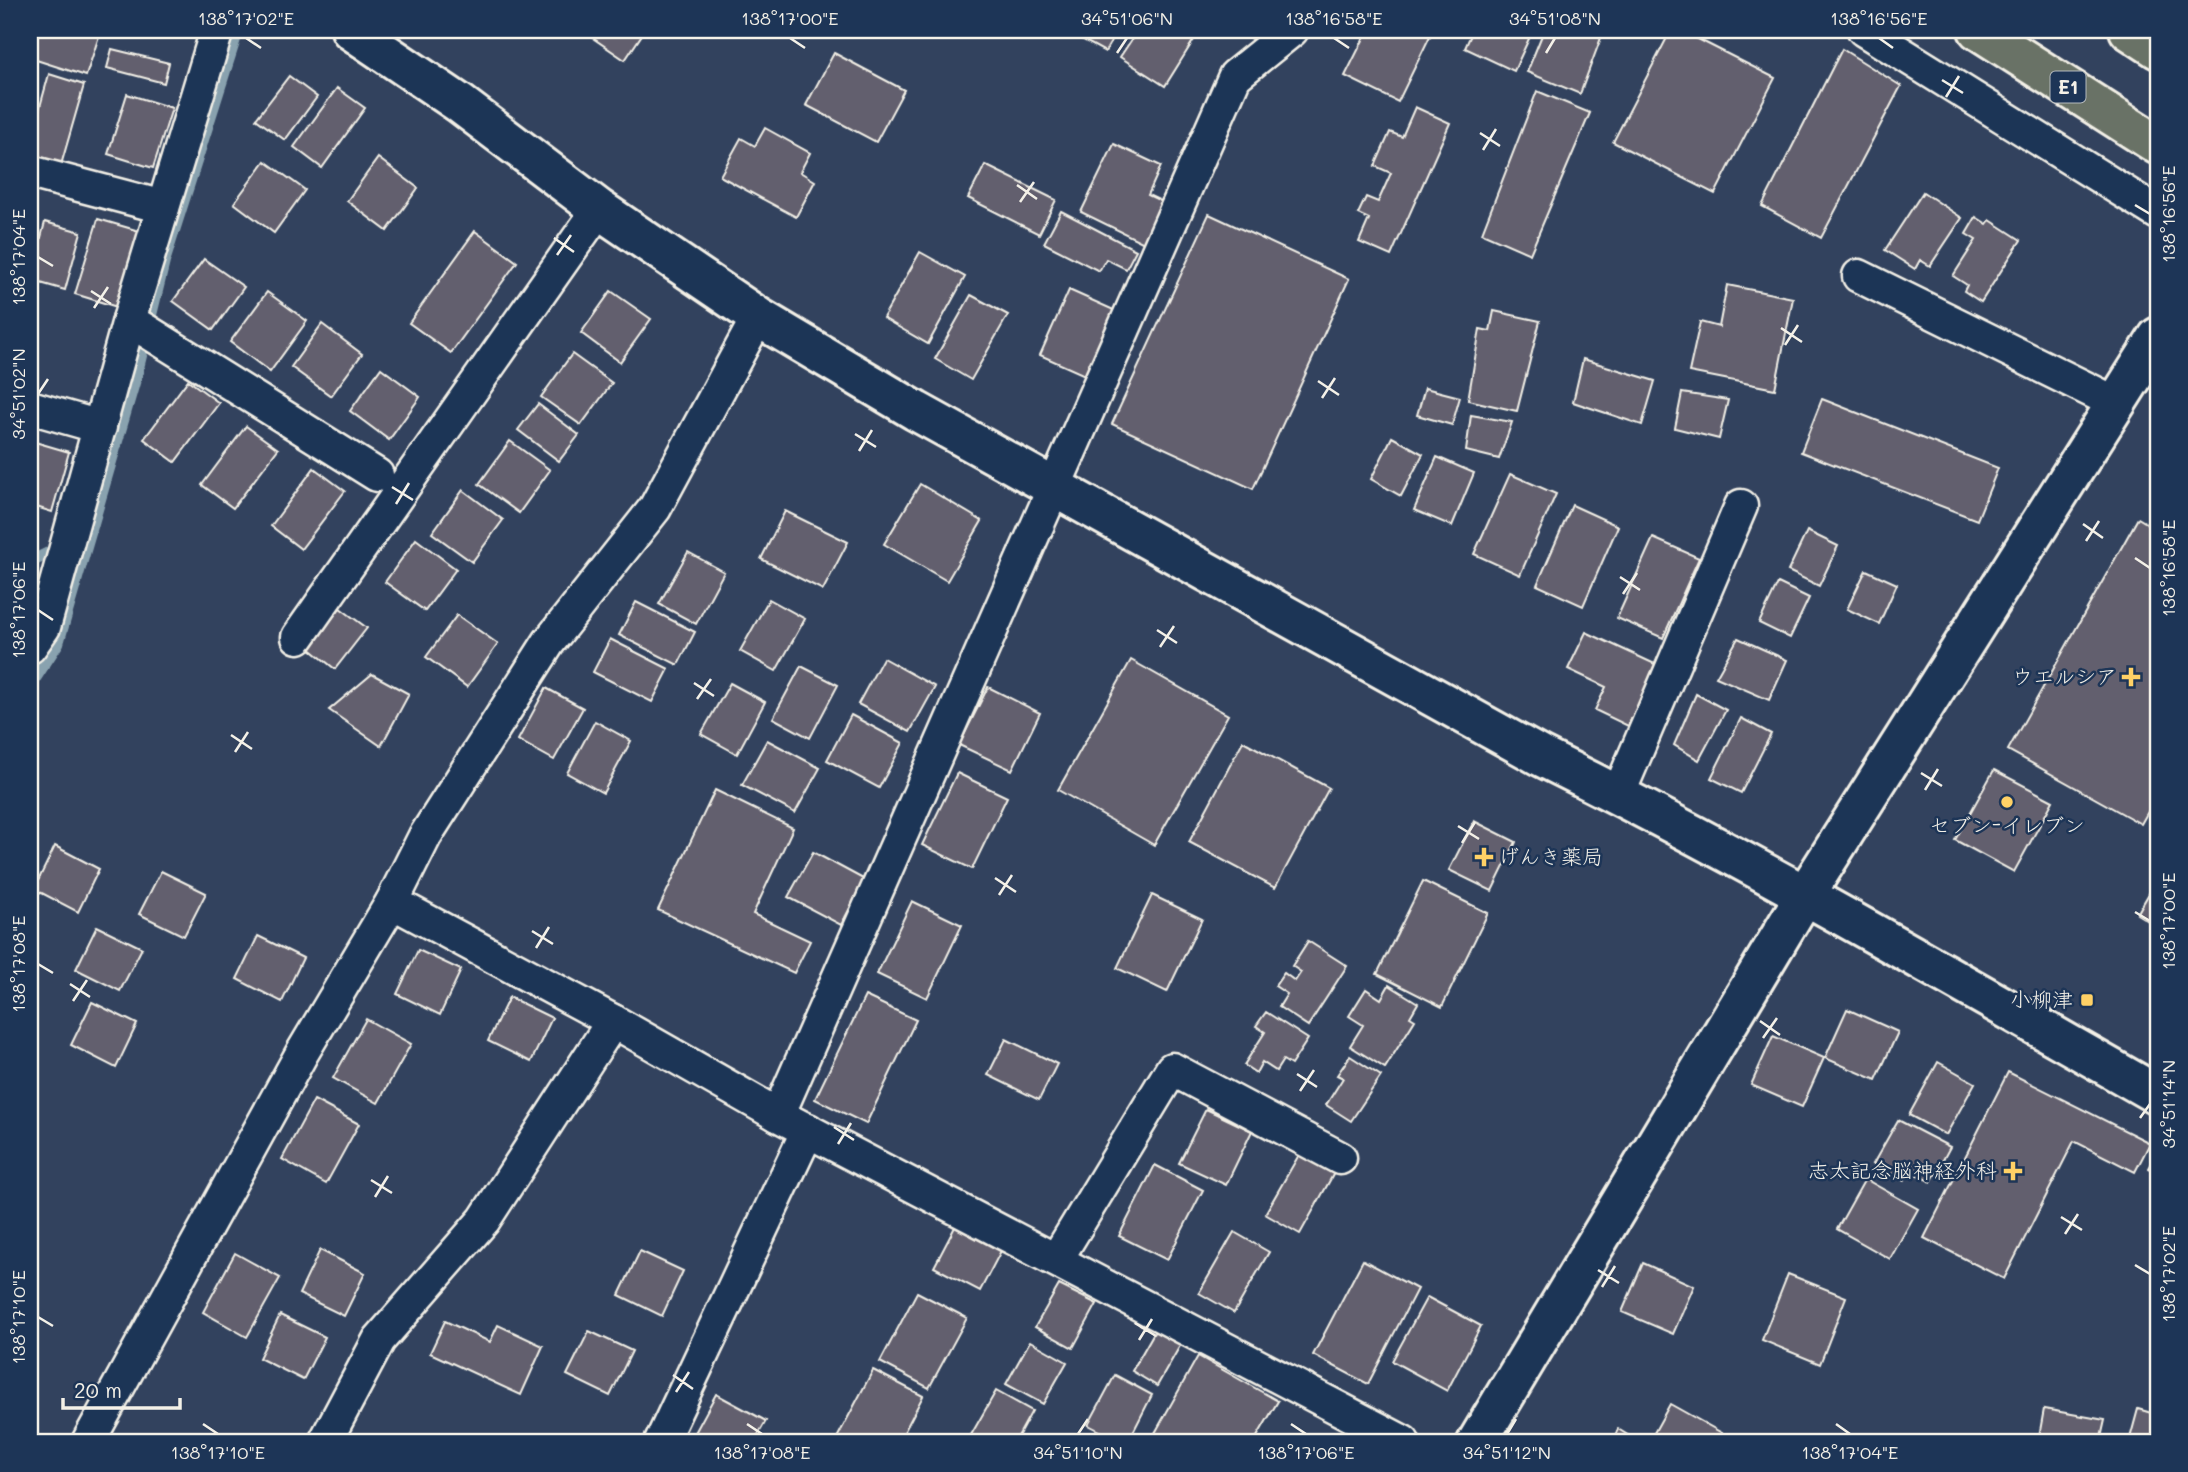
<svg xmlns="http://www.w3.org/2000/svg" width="2188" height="1472" font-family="Mali,'Klee One',sans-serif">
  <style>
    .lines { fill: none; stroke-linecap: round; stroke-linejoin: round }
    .stream { stroke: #89a2af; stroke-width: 12 }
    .building { fill: #625f6e; stroke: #f4f1e8; stroke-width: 2 }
    .minor-casing { stroke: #f4f1e8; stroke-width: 37 }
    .tertiary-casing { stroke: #f4f1e8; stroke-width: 44 }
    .motorway-casing { stroke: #f4f1e8; stroke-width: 44 }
    .minor { stroke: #1d3557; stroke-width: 32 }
    .tertiary { stroke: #1d3557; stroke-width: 38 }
    .motorway { stroke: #697266; stroke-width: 38 }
    .ticks { fill: none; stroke: #f4f1e8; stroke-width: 2.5 }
    .poi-dot { fill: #ffd166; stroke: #1d3557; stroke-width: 2.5 }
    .labels { text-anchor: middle; stroke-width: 5; stroke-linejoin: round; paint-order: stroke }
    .shield { fill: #1d3557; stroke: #b4b9bc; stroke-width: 2 }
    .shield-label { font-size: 19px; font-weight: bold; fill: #f4f1e8 }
    .poi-label { font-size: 21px; fill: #f4f1e8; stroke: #1d3557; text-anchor: end }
    .neatline { fill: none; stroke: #f4f1e8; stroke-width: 2.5 }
    .ticks-label { font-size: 18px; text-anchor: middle; fill: #f4f1e8 }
  </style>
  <rect width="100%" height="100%" fill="#32425e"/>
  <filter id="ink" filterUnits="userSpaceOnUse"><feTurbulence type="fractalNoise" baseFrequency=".0143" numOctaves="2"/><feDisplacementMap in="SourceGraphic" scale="14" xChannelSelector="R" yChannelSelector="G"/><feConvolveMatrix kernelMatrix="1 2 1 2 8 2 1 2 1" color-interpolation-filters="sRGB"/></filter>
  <g filter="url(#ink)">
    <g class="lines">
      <g class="stream">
        <polyline points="30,562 63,546"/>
        <polyline points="30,686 58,643 136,376 164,262 238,30"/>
      </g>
    </g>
    <g class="building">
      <polygon points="30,30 101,30 86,76 30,58"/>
      <polygon points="581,30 645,30 625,60"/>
      <polygon points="1065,30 1118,30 1105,52"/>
      <polygon points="1138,30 1200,30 1165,86 1120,57"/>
      <polygon points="1368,30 1422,30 1431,34 1398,102 1345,76"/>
      <polygon points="1473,30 1533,30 1514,71 1465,48"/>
      <polygon points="1544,30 1590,30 1602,35 1580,94 1527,72"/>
      <polygon points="1671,30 1696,30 1692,36 1775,78 1715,194 1613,142"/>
      <polygon points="112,49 169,63 164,83 107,68"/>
      <polygon points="1842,49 1901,86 1821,238 1762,206"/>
      <polygon points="834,53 904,90 876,142 806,105"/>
      <polygon points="49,74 84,85 61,165 30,157 30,143"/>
      <polygon points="289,76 317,97 285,140 256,119"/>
      <polygon points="337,88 365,108 322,168 294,147"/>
      <polygon points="1537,91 1590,113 1530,254 1482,233"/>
      <polygon points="127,94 172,108 153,168 108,154"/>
      <polygon points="1415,107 1450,123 1391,256 1359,242 1369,219 1358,214 1366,197 1378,202 1391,173 1375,166 1390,132 1402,137"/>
      <polygon points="765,128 810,153 800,172 815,181 796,217 720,176 741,138 755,146"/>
      <polygon points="1114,144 1161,166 1148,195 1163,202 1144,243 1081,212"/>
      <polygon points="378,158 418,188 387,231 347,201"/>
      <polygon points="265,161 305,190 274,233 234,203"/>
      <polygon points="985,165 1056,200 1039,234 968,198"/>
      <polygon points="1923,192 1962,218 1930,266 1920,260 1915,269 1885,250"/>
      <polygon points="1061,211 1136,250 1126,269 1106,259 1099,271 1044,243"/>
      <polygon points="1209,214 1349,279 1253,489 1112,424"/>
      <polygon points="1976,217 1987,224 1990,220 2021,240 1981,302 1964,291 1967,285 1953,276 1976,240 1966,234"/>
      <polygon points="98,219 139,231 117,307 75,294"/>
      <polygon points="45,222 81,232 65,290 30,280"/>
      <polygon points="475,231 517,262 451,353 409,323"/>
      <polygon points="920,252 965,277 928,344 883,318"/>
      <polygon points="204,259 244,287 213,330 173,301"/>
      <polygon points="1727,285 1793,298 1775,389 1689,372 1700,322 1719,327"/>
      <polygon points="1069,290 1116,311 1087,376 1040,355"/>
      <polygon points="611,291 651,319 620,362 581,333"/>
      <polygon points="267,292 307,321 270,372 230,342"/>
      <polygon points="971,295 1008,315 971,380 935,359"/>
      <polygon points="1494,311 1540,321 1517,411 1468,400 1480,329 1490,331"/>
      <polygon points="322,324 362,354 331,396 291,367"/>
      <polygon points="572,354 612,383 581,425 541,397"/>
      <polygon points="1583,359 1655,381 1642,425 1573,402"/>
      <polygon points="381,368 420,397 389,440 350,411"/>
      <polygon points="188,380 219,403 175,462 144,439"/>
      <polygon points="1425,388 1460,397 1452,425 1417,415"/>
      <polygon points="1682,393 1728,400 1719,439 1675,428"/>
      <polygon points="1822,399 1998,468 1977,520 1801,452"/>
      <polygon points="538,404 579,435 559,461 518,430"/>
      <polygon points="1471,415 1512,422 1499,459 1466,451"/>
      <polygon points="246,426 278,449 233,508 202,485"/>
      <polygon points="1392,437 1423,454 1401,496 1371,479"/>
      <polygon points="510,441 550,470 519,513 479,484"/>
      <polygon points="35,442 69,452 52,512 30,505 30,461"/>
      <polygon points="1437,457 1474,473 1452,526 1414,510"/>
      <polygon points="314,468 345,491 301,549 271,526"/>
      <polygon points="1510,474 1556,494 1520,575 1474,554"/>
      <polygon points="920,484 982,521 947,581 884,544"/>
      <polygon points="463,490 503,520 472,562 432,533"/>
      <polygon points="1572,505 1618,526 1583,606 1537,585"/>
      <polygon points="785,511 848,542 823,590 761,559"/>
      <polygon points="2138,518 2158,530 2158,794 2141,824 2008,750"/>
      <polygon points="1807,531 1838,546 1819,586 1788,571"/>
      <polygon points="1653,538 1699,558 1663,638 1617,618"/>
      <polygon points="416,539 456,569 425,611 385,582"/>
      <polygon points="688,552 724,572 696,624 659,604"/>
      <polygon points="1866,570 1897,584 1879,624 1847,609"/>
      <polygon points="1778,583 1809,598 1790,638 1759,623"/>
      <polygon points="769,599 805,619 776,671 740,651"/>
      <polygon points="636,602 695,632 678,665 619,635"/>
      <polygon points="340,608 367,628 335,669 309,648"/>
      <polygon points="457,615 498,644 467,687 426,657"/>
      <polygon points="1586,632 1657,665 1628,726 1595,710 1606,687 1568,669"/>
      <polygon points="1738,638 1787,660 1769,700 1716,677"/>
      <polygon points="610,639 669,669 652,702 593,672"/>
      <polygon points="883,658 935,687 910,732 858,704"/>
      <polygon points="1131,660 1228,715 1154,845 1058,790"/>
      <polygon points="801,666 838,685 810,738 773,718"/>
      <polygon points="372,674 409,694 381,746 329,710"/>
      <polygon points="730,683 765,702 737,754 701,734"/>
      <polygon points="988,687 1040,713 1012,770 959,745"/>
      <polygon points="546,688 583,708 554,760 518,740"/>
      <polygon points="1696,694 1726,710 1699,760 1674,745"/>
      <polygon points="851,715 903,743 879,788 827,760"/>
      <polygon points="1741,718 1771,734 1741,793 1711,778"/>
      <polygon points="595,721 631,741 603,793 567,773"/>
      <polygon points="767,740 820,768 795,813 742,785"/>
      <polygon points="1243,741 1329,788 1275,888 1189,842"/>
      <polygon points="1994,770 2053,801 2014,872 1955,840"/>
      <polygon points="957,773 1007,797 972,869 922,845"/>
      <polygon points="715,790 793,828 753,914 810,941 794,973 658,910"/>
      <polygon points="1474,821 1516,842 1492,891 1449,870"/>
      <polygon points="55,846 99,869 78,912 34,889"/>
      <polygon points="813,852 865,880 841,925 788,897"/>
      <polygon points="161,871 206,893 184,936 139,914"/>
      <polygon points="2158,878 2158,927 2137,914"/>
      <polygon points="1423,881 1488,913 1442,1007 1377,974"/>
      <polygon points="1152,895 1202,919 1167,992 1117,968"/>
      <polygon points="912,901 962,925 927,998 877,974"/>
      <polygon points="97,926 142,948 120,991 76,969"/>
      <polygon points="258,936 303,958 282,1002 237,979"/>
      <polygon points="1308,941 1347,966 1308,1026 1279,1007 1287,994 1275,986 1284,973 1295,981 1301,972 1292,966"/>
      <polygon points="418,950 461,970 440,1015 397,994"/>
      <polygon points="1389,985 1418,1003 1410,1017 1415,1020 1385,1068 1350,1046 1363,1025 1349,1016 1366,989 1381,999"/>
      <polygon points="865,996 916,1020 866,1124 815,1099"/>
      <polygon points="509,997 552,1018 531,1062 488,1041"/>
      <polygon points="92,1002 137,1024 116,1068 71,1045"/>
      <polygon points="1847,1009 1898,1032 1876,1080 1825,1058"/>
      <polygon points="1266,1012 1308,1039 1291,1065 1283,1060 1276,1071 1262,1062 1256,1073 1244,1065 1265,1032 1256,1026"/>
      <polygon points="366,1019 411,1044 378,1103 333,1078"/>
      <polygon points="1773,1036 1824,1058 1802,1107 1751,1085"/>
      <polygon points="1006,1039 1057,1064 1039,1100 988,1075"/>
      <polygon points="1350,1056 1381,1076 1351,1121 1326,1105 1343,1078 1337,1075"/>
      <polygon points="1938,1062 1975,1083 1946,1135 1909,1115"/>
      <polygon points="2008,1072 2150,1143 2135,1172 2074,1141 2004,1279 1924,1238"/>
      <polygon points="314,1100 359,1124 326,1184 282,1159"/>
      <polygon points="1206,1109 1252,1131 1226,1185 1179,1163"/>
      <polygon points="1898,1120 1950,1147 1931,1182 1910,1171 1904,1181 1873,1164"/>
      <polygon points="2158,1152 2158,1173 2149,1168"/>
      <polygon points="1300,1153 1334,1173 1300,1234 1265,1214"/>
      <polygon points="1155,1165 1203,1190 1167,1260 1119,1236"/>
      <polygon points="1865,1179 1918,1209 1890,1259 1837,1229"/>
      <polygon points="957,1223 1003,1247 980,1291 934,1267"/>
      <polygon points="1234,1232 1269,1252 1234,1313 1199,1293"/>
      <polygon points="320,1250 365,1273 344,1316 299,1294"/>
      <polygon points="640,1251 683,1271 662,1316 619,1295"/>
      <polygon points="235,1253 280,1278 247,1337 203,1312"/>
      <polygon points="1363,1260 1417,1289 1368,1384 1313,1355"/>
      <polygon points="1643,1263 1694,1286 1673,1334 1622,1312"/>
      <polygon points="1788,1274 1846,1297 1820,1364 1762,1340"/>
      <polygon points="1059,1285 1097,1304 1073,1348 1035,1327"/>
      <polygon points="917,1292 967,1318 929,1388 880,1362"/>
      <polygon points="1427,1297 1481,1326 1447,1391 1392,1361"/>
      <polygon points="280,1315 325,1337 303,1380 259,1358"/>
      <polygon points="445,1321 490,1342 498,1325 543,1346 521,1395 430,1353"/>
      <polygon points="1160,1322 1185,1337 1157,1386 1132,1371"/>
      <polygon points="589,1331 632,1351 610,1396 567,1375"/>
      <polygon points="1030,1341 1067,1362 1043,1404 1006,1384"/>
      <polygon points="1198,1356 1278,1401 1254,1442 1150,1442"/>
      <polygon points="873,1370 923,1396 899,1442 840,1442 836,1440"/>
      <polygon points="1115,1375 1152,1395 1128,1442 1121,1442 1088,1425"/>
      <polygon points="996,1391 1032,1411 1015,1442 967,1442"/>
      <polygon points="716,1394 766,1421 754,1442 690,1442"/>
      <polygon points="1670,1404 1738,1442 1649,1442"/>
      <polygon points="2044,1409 2105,1420 2100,1442 2038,1442"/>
      <polygon points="2138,1409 2158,1415 2158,1442 2129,1442"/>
      <polygon points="1618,1429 1639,1442 1612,1442"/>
      <polygon points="1347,1434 1366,1442 1343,1442"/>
    </g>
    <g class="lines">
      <g class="minor-casing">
        <g id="minor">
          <polyline points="217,30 129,320 377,475"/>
          <polyline points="1864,30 2158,213"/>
          <polyline points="30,172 163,207"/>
          <polyline points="1859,276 2116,403"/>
          <polyline points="30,407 100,427"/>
          <polyline points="298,637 599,209"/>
          <polyline points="30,647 44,627 129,320"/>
          <polyline points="1618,795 1741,506"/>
          <polyline points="392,902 613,1021 778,1115 1403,1442"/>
          <polyline points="778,1115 1235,76 1292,30"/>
          <polyline points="1056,1260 1172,1069 1340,1158"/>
          <polyline points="88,1442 302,1053 392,902 425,836 549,642 655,508 758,317"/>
          <polyline points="325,1442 379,1340 484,1220 613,1021"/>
          <polyline points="661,1442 808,1130"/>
        </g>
      </g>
      <g class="tertiary-casing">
        <g id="tertiary">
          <path d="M 351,30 L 459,103 L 599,209 L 758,317 L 916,411 L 1540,756 C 1751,860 1954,979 2158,1095"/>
          <polyline points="1477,1442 1805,895 2158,337"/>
        </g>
      </g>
      <g class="motorway-casing">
        <g id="motorway">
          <polyline points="1978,30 2158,145"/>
          <polyline points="2129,30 2158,49"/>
        </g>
      </g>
      <use href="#minor" class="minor"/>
      <use href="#tertiary" class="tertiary"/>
      <use href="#motorway" class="motorway"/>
    </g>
  </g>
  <path class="ticks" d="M 246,38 L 261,48M 790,38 L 805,48M 1334,38 L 1349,48M 1879,38 L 1893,48M 1117,53 L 1127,38M 1546,53 L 1555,38M 1942,80 L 1963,93M 1946,97 L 1959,76M 1480,133 L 1500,146M 1483,150 L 1496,129M 1017,185 L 1037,199M 1020,202 L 1034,182M 2135,205 L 2150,214M 554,238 L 574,252M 557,255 L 571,235M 38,257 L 53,266M 91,291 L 111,304M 94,308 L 108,287M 1781,328 L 1802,342M 1785,345 L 1798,325M 1318,381 L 1339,395M 38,394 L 48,379M 1322,398 L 1335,378M 855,434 L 876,447M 859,451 L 872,430M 392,487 L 413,500M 396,504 L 409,483M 2083,524 L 2103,538M 2086,541 L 2099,521M 2135,558 L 2150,568M 1620,577 L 1640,590M 1623,594 L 1637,573M 38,610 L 53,620M 1157,630 L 1177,643M 1160,647 L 1174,626M 694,683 L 714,696M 697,699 L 711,679M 231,735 L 252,749M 235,752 L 248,732M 1921,773 L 1942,786M 1925,790 L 1938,769M 1458,826 L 1479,839M 1462,843 L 1475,822M 995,878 L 1016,892M 999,895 L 1012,875M 2135,912 L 2150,921M 532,931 L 553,944M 536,948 L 549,927M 38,964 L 53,973M 70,984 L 90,997M 73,1001 L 87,980M 1760,1021 L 1780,1035M 1763,1038 L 1777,1018M 1297,1074 L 1317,1087M 1300,1091 L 1314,1070M 2140,1118 L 2150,1104M 834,1127 L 854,1140M 838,1144 L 851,1123M 371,1180 L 392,1193M 375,1197 L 388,1176M 2061,1217 L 2082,1230M 2065,1234 L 2078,1214M 2135,1265 L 2150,1274M 1598,1270 L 1619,1283M 1602,1287 L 1615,1266M 38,1317 L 53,1326M 1135,1323 L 1156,1336M 1139,1340 L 1152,1319M 673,1375 L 693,1389M 676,1392 L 689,1372M 203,1424 L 218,1434M 747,1424 L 762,1434M 1291,1424 L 1306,1434M 1836,1424 L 1850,1434M 1078,1434 L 1088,1419M 1507,1434 L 1516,1419"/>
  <g class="poi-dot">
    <path d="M2127.5 666.5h7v7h7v7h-7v7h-7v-7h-7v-7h7z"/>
    <circle cx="2007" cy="802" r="7"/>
    <path d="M1480.5 846.5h7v7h7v7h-7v7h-7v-7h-7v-7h7z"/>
    <rect x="2080" y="993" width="14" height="14" rx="3.5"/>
    <path d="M2009.5 1160.5h7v7h7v7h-7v7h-7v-7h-7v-7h7z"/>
  </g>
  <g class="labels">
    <rect class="shield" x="2050.5" y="71.5" width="35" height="31" rx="5"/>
    <g class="shield-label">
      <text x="2068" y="94">E1</text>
    </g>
    <g class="poi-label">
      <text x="2117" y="684">ウエルシア</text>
      <text x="2007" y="833" text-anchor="middle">セブン-イレブン</text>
      <text x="1498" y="864" text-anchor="start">げんき薬局</text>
      <text x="2073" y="1007">小柳津</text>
      <text x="1997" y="1178">志太記念脳神経外科</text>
    </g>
  </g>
  <rect width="2188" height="1472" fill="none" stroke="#1d3557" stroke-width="77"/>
  <path d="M63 1398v10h117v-10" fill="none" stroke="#f4f1e8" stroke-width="3.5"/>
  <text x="74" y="1398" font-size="21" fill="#f4f1e8" stroke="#1d3557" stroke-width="5" paint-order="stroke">20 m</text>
  <rect x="38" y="38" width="2112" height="1396" class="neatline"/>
  <g class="ticks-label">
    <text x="246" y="25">138°17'02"E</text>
    <text x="790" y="25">138°17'00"E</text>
    <text x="1127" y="25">34°51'06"N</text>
    <text x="1334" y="25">138°16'58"E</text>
    <text x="1555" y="25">34°51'08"N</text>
    <text x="1879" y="25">138°16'56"E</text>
    <text transform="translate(2169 214) rotate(-90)" y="6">138°16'56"E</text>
    <text transform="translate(19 257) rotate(-90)" y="6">138°17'04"E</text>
    <text transform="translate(19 394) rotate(-90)" y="6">34°51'02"N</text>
    <text transform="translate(2169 568) rotate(-90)" y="6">138°16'58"E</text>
    <text transform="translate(19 610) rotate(-90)" y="6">138°17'06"E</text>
    <text transform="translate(2169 921) rotate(-90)" y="6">138°17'00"E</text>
    <text transform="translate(19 964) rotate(-90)" y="6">138°17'08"E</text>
    <text transform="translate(2169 1104) rotate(-90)" y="6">34°51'14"N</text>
    <text transform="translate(2169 1274) rotate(-90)" y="6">138°17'02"E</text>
    <text transform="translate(19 1317) rotate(-90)" y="6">138°17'10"E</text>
    <text x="218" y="1459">138°17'10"E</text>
    <text x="762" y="1459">138°17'08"E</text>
    <text x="1078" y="1459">34°51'10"N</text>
    <text x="1306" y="1459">138°17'06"E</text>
    <text x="1507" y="1459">34°51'12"N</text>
    <text x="1850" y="1459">138°17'04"E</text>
  </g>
</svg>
